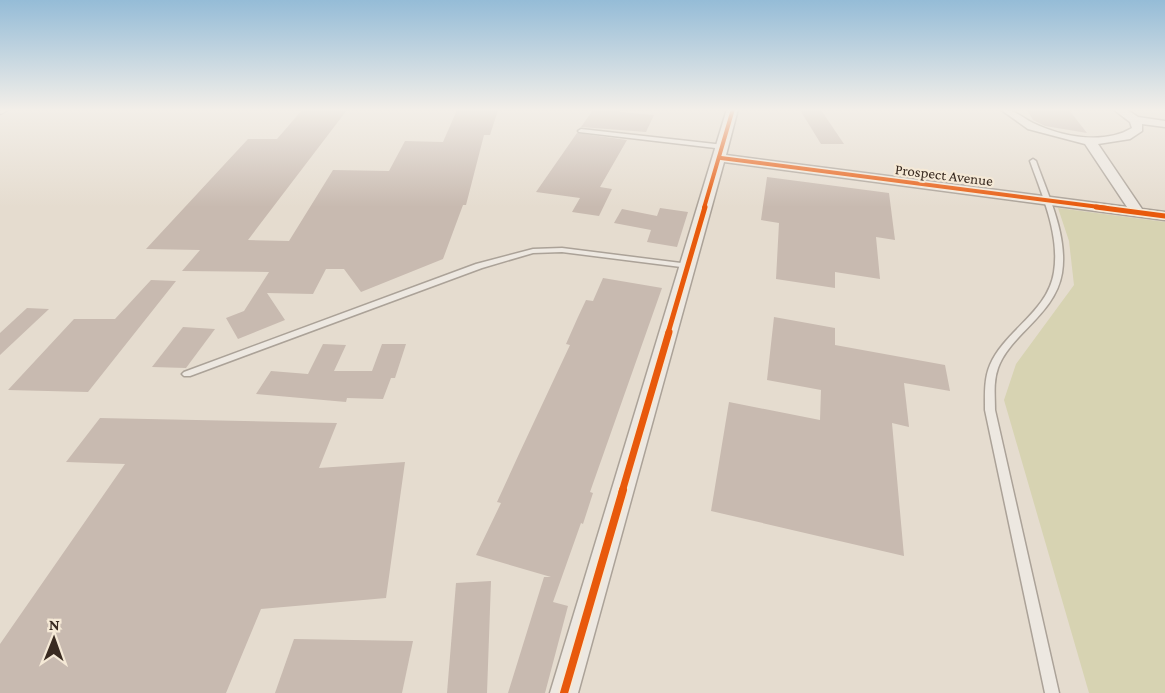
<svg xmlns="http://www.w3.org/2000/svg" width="1165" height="693" font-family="'Crimson Pro',serif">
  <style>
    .green { fill: #d7d3b2 }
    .building { fill: #c8bab0 }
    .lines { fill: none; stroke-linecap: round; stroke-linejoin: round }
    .service-casing { stroke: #aba298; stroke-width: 3 }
    .minor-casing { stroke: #aba298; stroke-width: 3 }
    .service { fill: #ede8e1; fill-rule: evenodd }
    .minor { fill: #ede8e1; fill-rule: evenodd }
    .rail-casing { stroke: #ada7a1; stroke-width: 4.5 }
    .rail { stroke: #f5e9d6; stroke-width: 3; stroke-dasharray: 9; stroke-linecap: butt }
    .cycleway-far3-casing { stroke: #f5e9d6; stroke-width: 6 }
    .cycleway-far2-casing { stroke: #f5e9d6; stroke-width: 8 }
    .cycleway-far1-casing { stroke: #f5e9d6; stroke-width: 10 }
    .cycleway-casing { stroke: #f5e9d6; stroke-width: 12 }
    .cycleway-far3 { stroke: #e8590c; stroke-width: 4 }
    .cycleway-far2 { stroke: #e8590c; stroke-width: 5 }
    .cycleway-far1 { stroke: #e8590c; stroke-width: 7 }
    .cycleway { stroke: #e8590c; stroke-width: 8 }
    .labels { text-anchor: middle; stroke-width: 4.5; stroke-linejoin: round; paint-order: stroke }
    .far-street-label { font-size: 15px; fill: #392a20; stroke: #f5e9d6 }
  </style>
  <rect width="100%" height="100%" fill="#e5dccf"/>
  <polygon class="green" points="1058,208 1165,222 1165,693 1089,693 1004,400 1016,364 1074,285 1069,241"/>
  <g class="building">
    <polygon points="302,110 347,110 248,240 289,241 333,170 389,171 405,141 443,142 457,110 498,110 490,135 484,135 466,205 463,205 443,259 361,292 344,269 326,269 313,294 267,293 285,320 238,339 226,318 244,311 269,272 182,271 200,250 146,249 248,139 277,139"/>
    <polygon points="593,110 621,110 620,112 654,115 646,132 581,127"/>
    <polygon points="800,110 821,110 844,144 821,144"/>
    <polygon points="1027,110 1069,110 1087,133 1045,126 1033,120"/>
    <polygon points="577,133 627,140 600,187 612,189 599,216 572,212 580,198 536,192"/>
    <polygon points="767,177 889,193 895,240 876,237 880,279 835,272 835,288 776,279 779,223 761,220"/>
    <polygon points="660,208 688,212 677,247 647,242 651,230 614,223 622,209 657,216"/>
    <polygon points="603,278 662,288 590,492 593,493 583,524 581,523 553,602 568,606 545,693 508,693 544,577 551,577 476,555 501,503 497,502 519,454 570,345 566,344 578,317 586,300 593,301"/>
    <polygon points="151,280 176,281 88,392 8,390 74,319 115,319"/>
    <polygon points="27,308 49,309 0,355 0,333"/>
    <polygon points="774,317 835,328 835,345 945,365 950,391 904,383 909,427 892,423 904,556 711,511 729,402 820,420 821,390 767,380"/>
    <polygon points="183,327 215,329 186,368 152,367"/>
    <polygon points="323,344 346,345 334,371 372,371 382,344 406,344 395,378 391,378 383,399 347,398 346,402 256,394 271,371 308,374"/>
    <polygon points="100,418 337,423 319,468 405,462 386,598 261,609 226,693 0,693 0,644 125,464 66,462"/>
    <polygon points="491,581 487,693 447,693 456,583"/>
    <polygon points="294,639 413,641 402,693 275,693"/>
  </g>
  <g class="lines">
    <g class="service-casing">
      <g id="service">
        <polygon points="581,129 724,145 727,147 724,149 579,132 578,131"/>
        <path d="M 1033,159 L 1036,161 C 1048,195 1068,236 1062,273 C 1055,315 1010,334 998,368 C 993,382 995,396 995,410 L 1059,693 L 1045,693 L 985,410 C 985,395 984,379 990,365 C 1005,330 1048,312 1054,272 C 1060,235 1042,195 1030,161 Z"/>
        <polygon points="562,248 689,264 693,266 689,268 562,252 533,253 482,268 190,376 184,376 182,374 184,372 476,264 533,249"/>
      </g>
    </g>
    <g class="minor-casing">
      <path id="minor" d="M 727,109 L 738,109 L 726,155 L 1127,207 L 1085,144 L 1028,129 L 1000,109 C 1014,109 1021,117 1033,123 C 1062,137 1104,145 1132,128 L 1130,122 L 1113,109 L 1126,109 L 1138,117 L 1165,121 L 1165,127 L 1142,124 L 1142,131 L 1130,139 L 1098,144 L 1142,209 L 1165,212 L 1165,220 L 724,162 L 578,693 L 550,693 Z"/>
    </g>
    <use href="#service" class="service"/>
    <use href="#minor" class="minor"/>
    <g class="rail-casing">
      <polyline id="rail" points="0,113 7,109"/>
    </g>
    <use href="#rail" class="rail"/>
    <g class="cycleway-far3-casing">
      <g id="cycleway-far3">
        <polyline points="721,158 1107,208"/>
        <polyline points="704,208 733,109"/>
      </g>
    </g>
    <g class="cycleway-far2-casing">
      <g id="cycleway-far2">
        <polyline points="1096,207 1165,216"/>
        <polyline points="668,333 705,207"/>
      </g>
    </g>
    <g class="cycleway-far1-casing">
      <polyline id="cycleway-far1" points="622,492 669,332"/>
    </g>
    <g class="cycleway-casing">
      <polyline id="cycleway" points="564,693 623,490"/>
    </g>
    <use href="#cycleway-far3" class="cycleway-far3"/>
    <use href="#cycleway-far2" class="cycleway-far2"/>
    <use href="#cycleway-far1" class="cycleway-far1"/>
    <use href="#cycleway" class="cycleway"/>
  </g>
  <linearGradient id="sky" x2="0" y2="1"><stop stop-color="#95bcd7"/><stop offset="0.53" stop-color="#f3efe9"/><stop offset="1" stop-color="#f3efe9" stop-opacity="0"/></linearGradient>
  <rect width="1165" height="207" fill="url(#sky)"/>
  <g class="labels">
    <g class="far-street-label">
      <text transform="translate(944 175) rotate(7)" y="5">Prospect Avenue</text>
    </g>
  </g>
  <g transform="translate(54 639) rotate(1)" stroke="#f5e9d6" stroke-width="4.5" paint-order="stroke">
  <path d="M0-4.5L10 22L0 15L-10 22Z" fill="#392a20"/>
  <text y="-9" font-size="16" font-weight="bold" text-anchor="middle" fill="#392a20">N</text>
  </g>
</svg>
